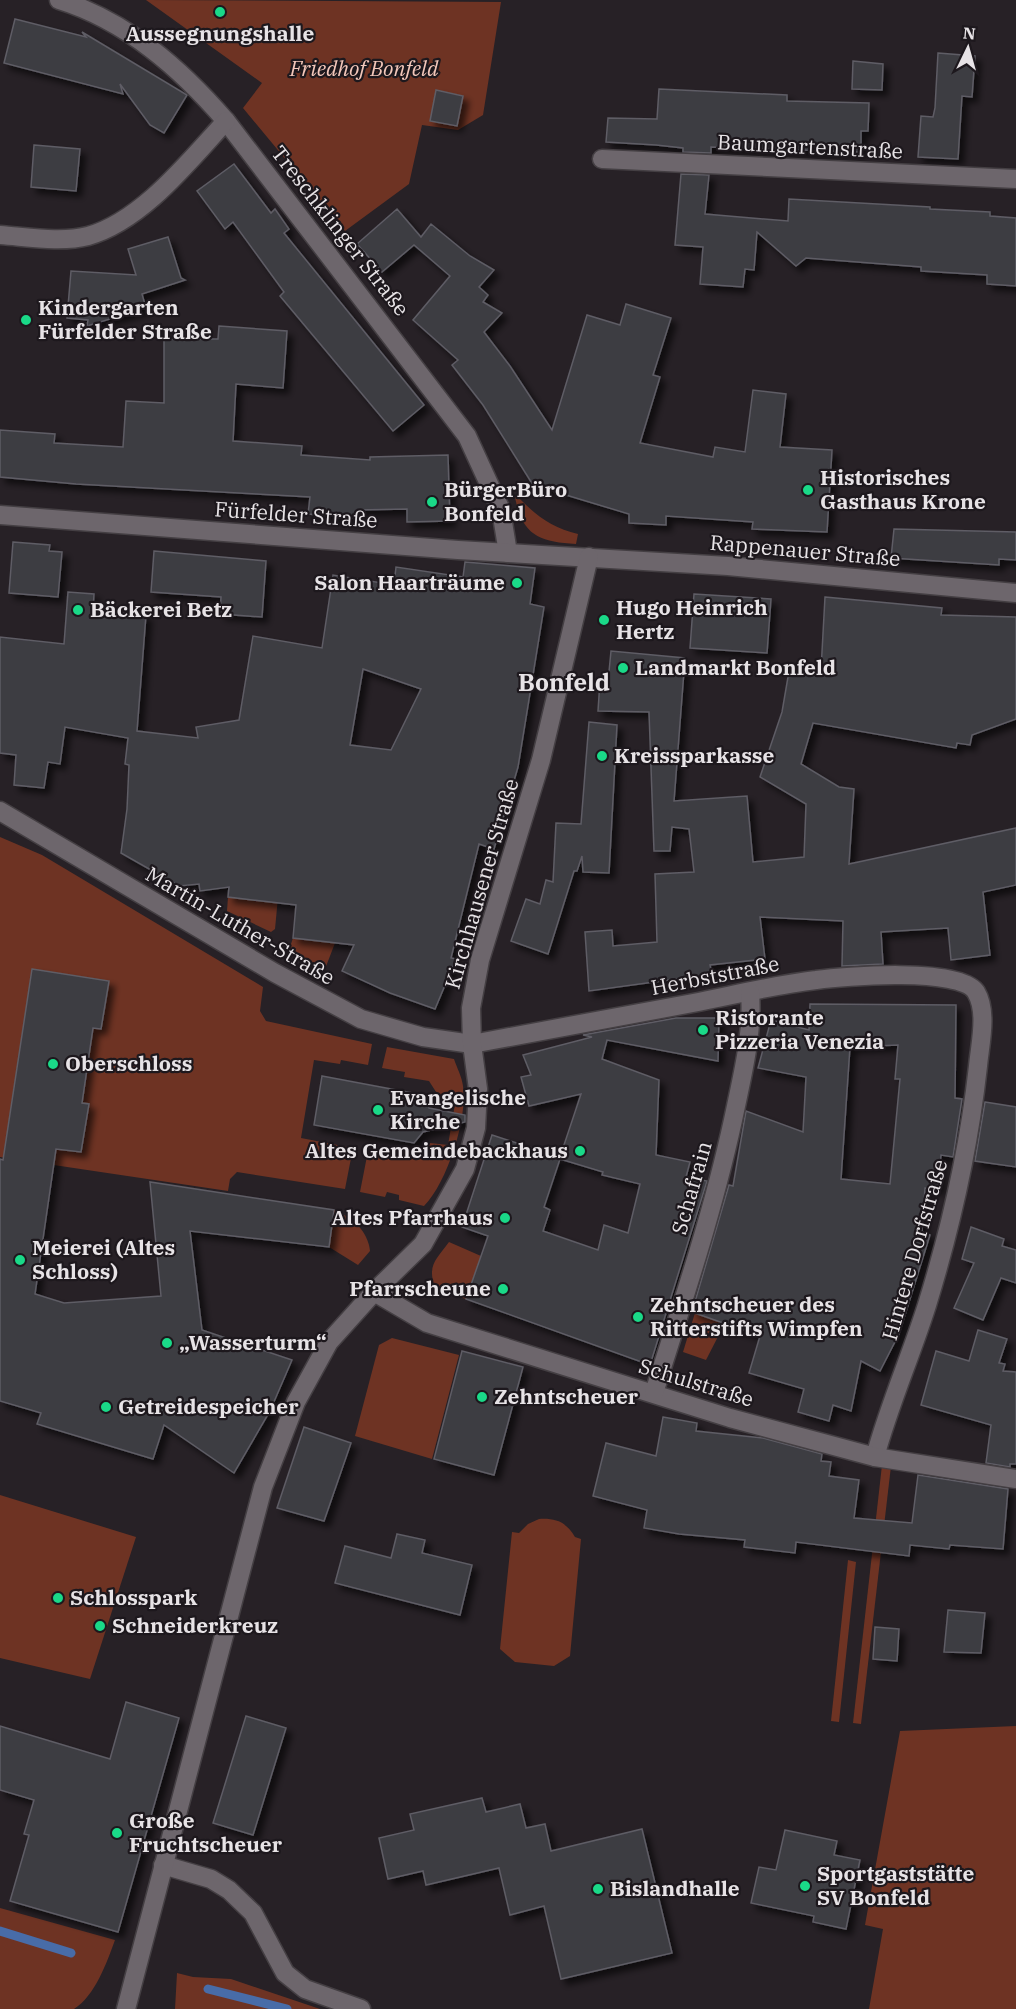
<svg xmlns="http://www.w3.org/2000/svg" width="1016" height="2009" font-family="'IBM Plex Serif',serif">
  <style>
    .green { fill: #6e3323 }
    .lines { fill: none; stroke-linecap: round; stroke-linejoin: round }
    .stream { stroke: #486ca8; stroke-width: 9 }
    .building { fill: #3d3c43; stroke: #5e5d65; stroke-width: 1.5; fill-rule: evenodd; filter: url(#shadow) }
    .street-casing { stroke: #443f43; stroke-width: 21 }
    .street { stroke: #6d666c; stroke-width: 18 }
    .poi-dot { fill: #1ad988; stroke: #1d181d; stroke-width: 2 }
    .labels { text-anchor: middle; stroke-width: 4.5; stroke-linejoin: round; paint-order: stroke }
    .poi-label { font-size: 21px; font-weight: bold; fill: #e7e3e6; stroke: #1d181d; text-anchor: start }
    .park-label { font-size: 21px; font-style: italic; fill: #f3c7ba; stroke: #1d181d }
    .street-label { font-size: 21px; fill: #e7e3e6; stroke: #1d181d }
    .quarter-label { font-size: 24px; font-weight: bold; fill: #e7e3e6; stroke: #1d181d }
  </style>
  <defs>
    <filter id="shadow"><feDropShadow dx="5.5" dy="5.5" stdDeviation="3" flood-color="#0009"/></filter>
  </defs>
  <rect width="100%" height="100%" fill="#272126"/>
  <g class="green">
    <polygon points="146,0 501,2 483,115 458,130 422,125 409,184 345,231 243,108 262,83"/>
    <path d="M 517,496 C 535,515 552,528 578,534 L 576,544 C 539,542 522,535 515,497 Z"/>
    <polygon points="0,837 42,855 263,987 260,1011 266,1021 372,1044 368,1065 341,1060 340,1064 314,1060 301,1138 353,1148 345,1189 237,1172 230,1179 228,1191 0,1157"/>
    <polygon points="228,897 278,897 275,929 271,932 227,911"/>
    <polygon points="293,938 335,943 325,969 289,950"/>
    <path d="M 387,1047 L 454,1059 C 457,1068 462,1077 463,1086 C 468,1118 447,1183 424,1206 L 399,1200 L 399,1195 L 387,1192 L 385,1197 L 360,1192 L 368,1151 L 414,1158 L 430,1143 L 448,1145 L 456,1098 L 438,1095 L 429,1081 L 404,1077 L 405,1072 L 382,1068 Z"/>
    <path d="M 334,1210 C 352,1217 368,1231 370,1251 L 358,1265 L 329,1247 Z"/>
    <path d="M 449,1242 L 481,1256 L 466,1299 L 435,1288 C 427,1265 436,1260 449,1242 Z"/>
    <polygon points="702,1290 725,1323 706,1360 683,1352"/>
    <polygon points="392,1338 459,1355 432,1459 355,1436 379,1345"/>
    <polygon points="882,1465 891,1466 861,1724 853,1723"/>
    <polygon points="0,1495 136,1537 90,1679 0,1658"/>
    <path d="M 539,1519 C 556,1518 566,1522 575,1537 L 581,1539 L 570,1656 L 554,1666 L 515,1662 L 500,1649 L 512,1532 L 519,1533 L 528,1524 Z"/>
    <polygon points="848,1560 856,1562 839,1722 831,1721"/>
    <polygon points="1016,1726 1016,2009 869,2009 883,1929 865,1925 900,1731"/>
    <path d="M 0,1908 L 115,1940 C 107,1962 95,1996 74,2009 L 0,2009 Z"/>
    <polygon points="177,1973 193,1977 231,1979 320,2009 175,2009"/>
  </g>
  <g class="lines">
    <g class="stream">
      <polyline points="0,1931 71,1953"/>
      <polyline points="208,1989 287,2009"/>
    </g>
  </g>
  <g class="building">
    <polygon points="15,19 86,37 82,32 187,95 164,133 150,125 120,84 123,94 4,63"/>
    <polygon points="938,53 975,56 972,97 962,96 958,159 918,157 921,116 933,117 935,108"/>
    <polygon points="853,61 883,64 882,90 852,89"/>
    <polygon points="659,89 787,95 787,101 869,103 868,131 861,131 861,152 711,147 711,153 683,152 683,148 656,145 606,142 608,118 657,119"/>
    <polygon points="436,90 463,96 457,126 430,121"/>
    <polygon points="34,145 80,149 76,191 31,187"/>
    <polygon points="234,164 271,213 275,209 289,229 284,233 424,405 393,431 280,296 284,292 233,222 225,229 197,191"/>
    <polygon points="681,174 709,175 705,214 788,221 789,199 930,207 930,209 990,212 990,216 1016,218 1016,286 987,284 987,275 921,271 921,267 806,258 796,266 757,232 754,270 745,269 743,287 700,284 703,247 675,245"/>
    <polygon points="397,209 421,237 431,224 470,256 494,270 479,287 488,295 483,302 502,313 484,332 510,366 552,430 587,315 620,325 626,304 671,318 653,375 660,377 640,443 713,457 715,447 745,452 753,390 786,394 780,447 832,450 827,532 752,529 753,522 666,516 666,525 629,523 629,514 533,485 483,405 452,365 458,360 413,320 450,276 414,245 382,272 357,244"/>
    <polygon points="168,237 181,278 185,280 142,294 146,308 87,326 88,320 67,318 71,271 136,275 128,249"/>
    <polygon points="219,326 287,331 283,388 236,384 233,441 302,446 301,455 370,460 370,457 448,455 450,521 407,522 407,509 357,510 356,518 308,514 310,497 76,484 0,477 0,430 55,434 54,443 123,447 126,401 164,403 164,339 218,339"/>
    <polygon points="894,529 1016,532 1016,560 999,559 999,565 891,558"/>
    <polygon points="13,542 50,545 49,551 62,552 58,597 9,593"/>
    <polygon points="154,551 266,561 262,617 220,614 221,597 151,592"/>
    <path d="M 465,562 L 535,568 L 530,604 L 544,607 L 518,767 L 494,849 L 479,844 L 451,958 L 456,959 L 435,1009 L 390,993 L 342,971 L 354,945 L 293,938 L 296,905 L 228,897 L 229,887 L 200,891 L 199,884 L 179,886 L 121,853 L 127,809 L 129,765 L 125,764 L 128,738 L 65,727 L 60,764 L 48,762 L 44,788 L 14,785 L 16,755 L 0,753 L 0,637 L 64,644 L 68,592 L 94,594 L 93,611 L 146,615 L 137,731 L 198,738 L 196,727 L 239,720 L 253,636 L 322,648 L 333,575 L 394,585 L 396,567 L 463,577 ZM 363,669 L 421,689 L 391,750 L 350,745 Z"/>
    <polygon points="694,594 771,599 767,653 690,648"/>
    <polygon points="825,597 942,608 941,615 1016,617 1016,719 972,735 970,745 957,743 956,748 813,723 801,764 839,787 854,789 849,864 1016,828 1016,885 983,892 990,955 951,960 948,928 881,932 883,964 842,966 843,921 760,917 765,959 710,965 712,974 589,991 585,932 612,930 613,946 657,942 655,874 694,872 689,829 672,827 670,851 654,851 649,712 598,711 600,681 608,682 611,651 685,658 674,801 747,796 753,862 804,857 806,804 760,777 782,712 788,677 811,673 812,668 821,670"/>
    <polygon points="589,722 617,725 609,873 583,872 582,856 577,871 574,871 548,954 511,941 526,899 540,904 546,880 553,882 556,823 581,824"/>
    <polygon points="32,969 109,981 101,1029 93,1028 82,1103 89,1104 81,1152 56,1149 35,1294 64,1303 161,1296 150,1182 334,1210 329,1247 190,1231 202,1330 292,1360 270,1411 234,1473 164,1425 153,1459 37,1424 41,1413 0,1401 0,1159 3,1160"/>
    <path d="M 810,1004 L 956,1005 L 955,1098 L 962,1099 L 953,1157 L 941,1155 L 938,1189 L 925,1188 L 922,1232 L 930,1235 L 899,1334 L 880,1371 L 861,1361 L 851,1411 L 833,1405 L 829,1421 L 798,1412 L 804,1389 L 749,1373 L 760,1336 L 692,1312 L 729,1185 L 733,1186 L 746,1111 L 803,1132 L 806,1077 L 758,1068 L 771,1020 L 809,1030 ZM 898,1045 L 895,1079 L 900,1079 L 890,1184 L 841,1179 L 850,1047 Z"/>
    <path d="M 676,1018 L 719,1018 L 718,1061 L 607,1040 L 602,1059 L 659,1080 L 656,1155 L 690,1162 L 686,1177 L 707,1181 L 650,1365 L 466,1299 L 488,1236 L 462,1227 L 492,1135 L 560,1157 L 581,1094 L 529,1106 L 521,1077 L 531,1075 L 523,1055 L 592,1037 L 583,1035 ZM 560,1159 L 603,1172 L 602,1175 L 640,1184 L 628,1233 L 604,1225 L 598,1250 L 543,1231 L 550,1210 L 544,1207 Z"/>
    <polygon points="322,1076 423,1095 429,1108 465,1115 465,1122 423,1132 414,1143 314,1125"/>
    <polygon points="985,1102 1016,1107 1016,1167 975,1161"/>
    <polygon points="971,1227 1004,1239 1002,1246 1016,1250 1016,1283 1001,1278 983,1320 954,1308 974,1263 962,1259"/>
    <polygon points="978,1330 1007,1339 999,1363 1005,1364 1003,1371 1016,1372 1016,1464 1010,1464 1010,1467 986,1463 991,1425 921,1405 936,1351 969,1361"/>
    <polygon points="462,1351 523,1367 494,1475 434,1459"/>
    <polygon points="663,1417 697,1423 696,1431 763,1438 822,1454 821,1461 831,1462 829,1476 859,1480 854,1518 912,1523 918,1475 1008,1489 1003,1549 950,1545 949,1549 910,1545 909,1556 796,1542 795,1553 744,1547 745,1540 679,1534 644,1528 647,1510 593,1496 606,1443 656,1456"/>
    <polygon points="304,1427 351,1443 324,1521 277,1508"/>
    <polygon points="397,1534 425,1540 422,1553 472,1565 460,1615 335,1583 345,1546 391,1558"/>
    <polygon points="948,1610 985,1613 981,1653 944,1652"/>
    <polygon points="875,1627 899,1629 897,1661 873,1659"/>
    <polygon points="126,1702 179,1718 118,1932 10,1901 29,1835 24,1834 34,1800 0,1790 0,1726 110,1759"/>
    <polygon points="246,1716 286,1728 253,1835 213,1823"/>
    <polygon points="482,1798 486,1812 520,1804 526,1828 545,1824 551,1851 642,1829 672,1953 561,1979 544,1906 510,1915 499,1868 426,1885 423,1871 388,1879 379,1838 414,1830 410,1814"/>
    <polygon points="785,1830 837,1841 834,1855 860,1860 846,1929 813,1922 814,1916 751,1903 759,1867 776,1870"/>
  </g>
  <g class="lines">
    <g class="street-casing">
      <g id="street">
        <path d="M 59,0 C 127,21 181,69 226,121 L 467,436 L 501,510 L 508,553"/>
        <polyline points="602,159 1016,179"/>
        <path d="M 0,235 C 28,237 61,243 88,236 C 142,221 189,161 226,121"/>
        <polyline points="0,515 458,550 728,566 1016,593"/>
        <path d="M 0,811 L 275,973 L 361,1019 L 423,1037 L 472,1044 C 545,1031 619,1017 693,1003 C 734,995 774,985 816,980 C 844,976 961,967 976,992 C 988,1012 980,1044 978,1066 C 969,1148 951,1227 927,1305 C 911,1356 889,1405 875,1457"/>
        <polyline points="374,1292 427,1323 730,1418 875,1457 1016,1479"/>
        <path d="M 654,1393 C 684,1298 716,1203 736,1106 C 744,1068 753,1031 750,992"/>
        <polyline points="163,1865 211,1879 229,1890 253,1913 285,1973 305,1989 361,2009"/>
        <polyline points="126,2009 263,1487 296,1402 329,1342 374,1292 423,1244 465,1169 476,1128 478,1089 472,1044 471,1008 480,960 541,760 589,557"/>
      </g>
    </g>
    <use href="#street" class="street"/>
  </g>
  <g class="poi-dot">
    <circle cx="220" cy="12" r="6"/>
    <circle cx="26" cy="320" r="6"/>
    <circle cx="808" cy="490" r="6"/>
    <circle cx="432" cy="502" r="6"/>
    <circle cx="517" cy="583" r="6"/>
    <circle cx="78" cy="610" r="6"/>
    <circle cx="604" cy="620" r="6"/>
    <circle cx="623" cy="668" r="6"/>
    <circle cx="602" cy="756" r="6"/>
    <circle cx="703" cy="1030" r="6"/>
    <circle cx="53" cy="1064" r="6"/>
    <circle cx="378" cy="1110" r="6"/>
    <circle cx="580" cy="1151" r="6"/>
    <circle cx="505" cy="1218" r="6"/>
    <circle cx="20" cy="1260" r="6"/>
    <circle cx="503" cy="1289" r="6"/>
    <circle cx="638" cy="1317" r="6"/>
    <circle cx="167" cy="1343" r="6"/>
    <circle cx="482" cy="1397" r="6"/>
    <circle cx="106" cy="1407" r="6"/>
    <circle cx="58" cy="1598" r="6"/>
    <circle cx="100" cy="1626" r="6"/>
    <circle cx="117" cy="1833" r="6"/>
    <circle cx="805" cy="1886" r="6"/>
    <circle cx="598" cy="1889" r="6"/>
  </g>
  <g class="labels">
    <g class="poi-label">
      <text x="220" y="41" text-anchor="middle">Aussegnungshalle</text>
      <text x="38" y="315">Kindergarten<tspan x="38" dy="24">Fürfelder Straße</tspan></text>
      <text x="820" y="485">Historisches<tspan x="820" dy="24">Gasthaus Krone</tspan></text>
      <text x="444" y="497">BürgerBüro<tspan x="444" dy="24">Bonfeld</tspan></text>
      <text x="505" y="590" text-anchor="end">Salon Haarträume</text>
      <text x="616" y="615">Hugo Heinrich<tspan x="616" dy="24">Hertz</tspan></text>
      <text x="90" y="617">Bäckerei Betz</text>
      <text x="635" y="675">Landmarkt Bonfeld</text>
      <text x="614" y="763">Kreissparkasse</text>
      <text x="715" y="1025">Ristorante<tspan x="715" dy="24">Pizzeria Venezia</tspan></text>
      <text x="65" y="1071">Oberschloss</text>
      <text x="390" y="1105">Evangelische<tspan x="390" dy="24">Kirche</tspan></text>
      <text x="568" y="1158" text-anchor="end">Altes Gemeindebackhaus</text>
      <text x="493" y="1225" text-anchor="end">Altes Pfarrhaus</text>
      <text x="32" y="1255">Meierei (Altes<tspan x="32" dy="24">Schloss)</tspan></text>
      <text x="491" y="1296" text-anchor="end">Pfarrscheune</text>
      <text x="650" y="1312">Zehntscheuer des<tspan x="650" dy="24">Ritterstifts Wimpfen</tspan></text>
      <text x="179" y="1350">„Wasserturm“</text>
      <text x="494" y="1404">Zehntscheuer</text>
      <text x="118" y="1414">Getreidespeicher</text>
      <text x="70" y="1605">Schlosspark</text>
      <text x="112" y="1633">Schneiderkreuz</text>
      <text x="129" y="1828">Große<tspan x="129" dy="24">Fruchtscheuer</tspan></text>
      <text x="817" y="1881">Sportgaststätte<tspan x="817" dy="24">SV Bonfeld</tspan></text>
      <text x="610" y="1896">Bislandhalle</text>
    </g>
    <g class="park-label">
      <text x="364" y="76">Friedhof Bonfeld</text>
    </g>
    <g class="street-label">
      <text transform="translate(810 147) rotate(3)" y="7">Baumgartenstraße</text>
      <text transform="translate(340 231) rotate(52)" y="7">Treschklinger Straße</text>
      <text transform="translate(296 515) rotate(4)" y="7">Fürfelder Straße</text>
      <text transform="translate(805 551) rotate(5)" y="7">Rappenauer Straße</text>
      <text transform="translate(482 884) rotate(-74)" y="7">Kirchhausener Straße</text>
      <text transform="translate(240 926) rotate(30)" y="7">Martin-Luther-Straße</text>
      <text transform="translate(715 976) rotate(-11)" y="7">Herbststraße</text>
      <text transform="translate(692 1188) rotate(-74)" y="7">Schafrain</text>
      <text transform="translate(915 1250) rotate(-74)" y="7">Hintere Dorfstraße</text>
      <text transform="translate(696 1383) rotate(17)" y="7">Schulstraße</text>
    </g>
    <g class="quarter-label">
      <text x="564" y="691">Bonfeld</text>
    </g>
  </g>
  <g transform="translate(968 48) rotate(5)" stroke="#1d181d" stroke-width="4.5" paint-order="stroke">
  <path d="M0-4.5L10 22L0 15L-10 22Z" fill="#e7e3e6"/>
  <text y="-9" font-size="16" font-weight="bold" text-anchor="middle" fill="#e7e3e6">N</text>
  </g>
</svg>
